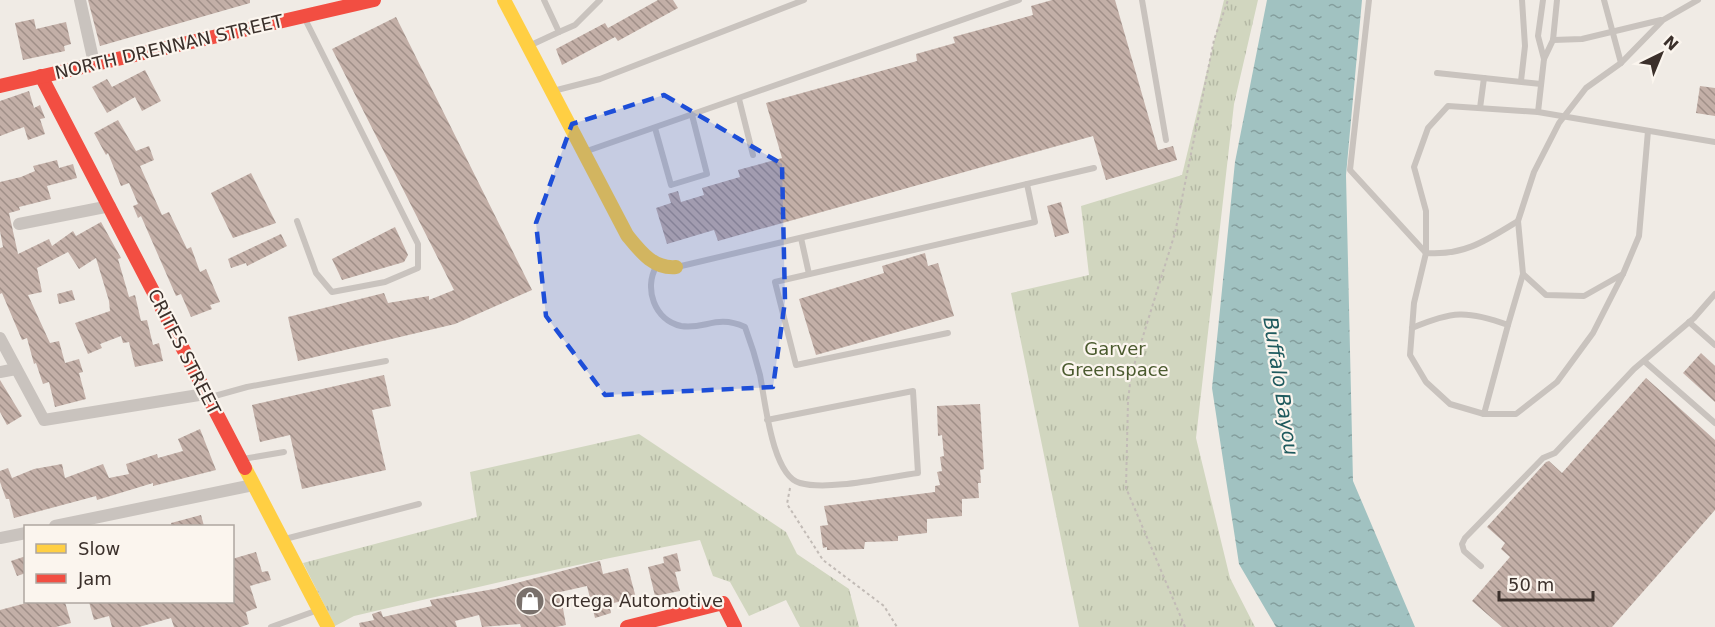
<svg xmlns="http://www.w3.org/2000/svg" width="1715" height="627" font-family="'DejaVu Sans',sans-serif">
  <style>
    .grass { fill: url(#grass-tufts) }
    .water { fill: url(#water-ripples) }
    .building { fill: url(#building-back-hatch) }
    .lines { fill: none; stroke-linecap: round; stroke-linejoin: round }
    .path { stroke: #c2bbb6; stroke-width: 2; stroke-dasharray: 3 3; stroke-linecap: butt }
    .lane { stroke: #c9c3be; stroke-width: 6 }
    .street { stroke: #c9c3be; stroke-width: 12 }
    .slow { stroke: #ffcf43; stroke-width: 14 }
    .jam { stroke: #f24e42; stroke-width: 14 }
    .marked { fill: #1d4ed8; fill-opacity: 0.2; stroke: #1d4ed8; stroke-width: 4.5; stroke-dasharray: 12 8; stroke-linejoin: round }
    .labels { text-anchor: middle; stroke-width: 4.5; stroke-linejoin: round; paint-order: stroke }
    .street-label { font-size: 18px; fill: #3b302b; stroke: #fbf5ee }
    .park-label { font-size: 18px; fill: #4a5a2e; stroke: #fbf5ee }
    .poi-label { font-size: 18px; fill: #3b302b; stroke: #fbf5ee; text-anchor: start }
    .water-label { font-size: 20px; font-style: italic; fill: #1f5a5e; stroke: #fbf5ee }
  </style>
  <defs>
    <pattern id="grass-tufts" width="24" height="20" patternUnits="userSpaceOnUse" patternTransform="scale(1.5)"><rect width="24" height="20" fill="#d1d6bf"/><path d="M3 7l-1-3M5 7V3M7 7l1-3M15 17l-1-3M17 17v-4M19 17l1-3" fill="none" stroke="#b4b8a4"/></pattern>
    <pattern id="water-ripples" width="26" height="14" patternUnits="userSpaceOnUse" patternTransform="scale(1.5)"><rect width="26" height="14" fill="#a1c2c1"/><path d="M2 4q2-2 4 0t4 0M15 11q2-2 4 0t4 0" fill="none" stroke="#849e9d"/></pattern>
    <pattern id="building-back-hatch" width="6" height="6" patternUnits="userSpaceOnUse" patternTransform="scale(1.5)"><rect width="6" height="6" fill="#c3afa7"/><path d="M-1 5l2 2M0 0l6 6M5-1l2 2" fill="none" stroke="#a08f88"/></pattern>
  </defs>
  <rect width="100%" height="100%" fill="#f0ebe5"/>
  <g class="grass">
    <polygon points="1224,0 1258,0 1234,104 1196,438 1230,578 1255,627 1079,627 1011,293 1089,275 1081,206 1182,175"/>
    <path d="M 639,434 L 786,532 L 797,554 L 849,589 L 859,627 L 800,627 L 786,600 L 749,616 L 730,582 L 713,576 L 700,540 C 584,562 469,589 354,616 L 335,626 L 303,563 L 477,517 L 470,472 Z"/>
  </g>
  <polygon class="water" points="1267,0 1362,0 1346,175 1353,481 1415,627 1276,627 1239,564 1212,388 1235,162"/>
  <g class="building">
    <polygon points="88,0 250,0 250,3 100,46"/>
    <polygon points="658,0 673,0 678,8 618,41 615,37 562,65 556,49 605,23 608,28"/>
    <polygon points="1052,0 1115,0 1158,150 1173,146 1177,160 1106,180 1093,136 718,241 714,230 667,244 656,208 671,203 668,194 678,191 681,202 704,195 702,188 740,177 738,170 782,158 766,103 917,61 916,54 955,43 953,37 1033,15 1031,6"/>
    <polygon points="396,17 532,290 455,324 298,361 288,317 384,293 388,303 429,296 429,300 454,290 332,49"/>
    <polygon points="34,19 36,29 66,22 71,44 64,46 65,51 23,60 15,23"/>
    <polygon points="145,70 161,101 142,111 135,97 107,113 92,87 107,79 112,87"/>
    <polygon points="1700,86 1715,88 1715,116 1696,113"/>
    <polygon points="29,91 34,108 40,105 45,118 40,119 45,134 28,140 24,127 0,136 0,101"/>
    <polygon points="118,120 136,151 149,146 154,160 140,166 162,215 169,212 187,249 191,247 200,272 206,269 220,302 210,305 212,309 191,317 181,294 176,296 141,216 138,218 133,206 138,204 129,183 121,186 108,153 106,155 94,133"/>
    <polygon points="57,160 59,168 73,164 77,178 47,186 51,199 19,207 20,210 9,213 18,254 49,239 52,246 73,231 76,236 101,222 121,258 118,259 129,297 135,295 141,321 147,320 153,345 159,343 163,361 135,367 129,342 123,343 121,336 100,344 102,348 88,354 75,323 110,311 109,301 96,258 79,269 68,252 37,268 42,292 28,295 50,343 59,341 65,363 79,359 83,372 79,373 86,399 55,407 49,382 43,384 36,363 34,364 27,338 22,340 2,293 0,294 0,248 3,247 0,231 0,182 21,177 35,171 33,166"/>
    <polygon points="251,173 276,223 233,238 211,193"/>
    <polygon points="1061,202 1069,233 1055,237 1047,206"/>
    <polygon points="395,227 408,255 404,262 342,280 332,259"/>
    <polygon points="281,234 287,246 247,266 246,263 231,268 228,259"/>
    <polygon points="925,253 928,266 938,263 954,316 816,355 799,299 884,273 882,266"/>
    <polygon points="72,290 75,300 59,304 57,294"/>
    <polygon points="1701,353 1715,366 1715,402 1683,373"/>
    <polygon points="384,375 391,406 372,410 386,470 302,489 290,435 260,442 252,405"/>
    <polygon points="1646,378 1715,440 1715,510 1612,627 1502,627 1472,601 1510,557 1501,549 1505,543 1487,527 1546,462 1549,461 1562,473"/>
    <polygon points="0,380 22,416 7,425 0,412"/>
    <polygon points="980,404 984,469 980,470 981,483 978,483 979,498 962,499 962,516 927,519 927,533 898,536 898,541 865,542 864,549 827,550 827,547 823,548 820,526 828,525 824,506 935,492 935,486 940,485 937,472 942,471 940,457 944,456 942,435 938,436 937,406"/>
    <polygon points="200,429 216,470 153,486 153,483 97,500 96,496 14,518 9,499 6,499 0,482 0,471 8,468 12,478 34,469 62,464 65,478 103,464 109,478 129,474 126,464 157,454 158,458 183,451 178,439"/>
    <polygon points="201,515 204,526 171,526 171,523"/>
    <polygon points="256,552 262,572 268,571 271,580 250,586 257,608 246,612 249,624 241,627 174,627 171,618 139,627 112,627 109,616 94,620 89,602 232,602 232,559"/>
    <polygon points="677,553 681,571 675,572 680,591 655,596 648,567 664,563 663,557"/>
    <polygon points="26,556 26,573 17,576 11,561"/>
    <polygon points="600,561 603,574 628,568 636,598 609,604 611,613 595,618 587,586 560,592 566,625 556,627 521,627 520,624 482,627 479,615 455,621 457,627 360,627 359,623 374,620 372,614 381,611 383,617 432,606 430,600 494,589"/>
    <polygon points="30,602 65,602 71,623 56,627 0,627 0,610"/>
  </g>
  <g class="lines">
    <g class="path">
      <polyline points="790,488 787,504 823,560 884,606 897,627"/>
      <polyline points="1185,627 1126,488 1128,401 1131,375 1175,233 1214,40 1228,0"/>
    </g>
    <g class="lane">
      <polyline points="1142,0 1166,140"/>
      <path d="M 1369,0 L 1350,170 L 1426,253 C 1464,256 1487,240 1518,221 L 1534,172 L 1559,123 L 1586,88 L 1621,63 L 1663,20 L 1698,0"/>
      <polyline points="1543,0 1538,36 1544,59"/>
      <polyline points="1557,0 1553,40 1544,59 1538,112 1715,142"/>
      <polyline points="1604,0 1621,63"/>
      <polyline points="559,32 575,25 600,0"/>
      <polyline points="1553,40 1582,39 1661,20"/>
      <polyline points="531,45 559,32 544,0"/>
      <polyline points="1437,73 1541,84"/>
      <polyline points="1521,81 1525,46 1522,0"/>
      <polyline points="553,91 600,79 804,0"/>
      <polyline points="739,99 753,155"/>
      <polyline points="1480,108 1484,78"/>
      <polyline points="1538,112 1448,106 1428,128 1414,167 1426,211 1426,253 1414,303 1410,355 1426,382 1450,404 1484,414 1516,414 1557,382 1593,333 1623,274"/>
      <polyline points="655,128 671,185 707,174 692,115"/>
      <polyline points="587,151 1019,0"/>
      <polyline points="297,221 316,273 332,292 385,282 418,268 418,244 304,17"/>
      <polyline points="1518,221 1523,274 1546,295 1584,296 1623,274 1639,236 1648,131"/>
      <polyline points="801,238 809,274"/>
      <path d="M 656,267 C 644,288 654,320 681,326 C 705,330 716,314 745,327 C 751,343 756,359 760,375 C 765,400 772,476 800,483 C 829,491 887,477 918,473 L 913,391 L 767,420"/>
      <polyline points="677,267 1094,168"/>
      <polyline points="1689,322 1715,345"/>
      <polyline points="1508,325 1523,274"/>
      <path d="M 1412,328 C 1452,311 1467,310 1508,325 L 1484,414"/>
      <polyline points="948,333 796,365 775,282 1035,222 1027,184"/>
      <polyline points="1644,361 1715,423"/>
      <polyline points="211,397 247,387 386,361"/>
      <polyline points="243,459 284,452"/>
      <polyline points="285,539 419,504"/>
      <polyline points="1481,566 1464,551 1462,544 1465,538 1543,458 1555,453 1634,369 1694,318 1715,294"/>
      <polyline points="271,627 318,610"/>
    </g>
    <g class="street">
      <polyline points="80,0 94,63"/>
      <polyline points="19,224 110,206"/>
      <polyline points="0,338 44,420 205,394"/>
      <polyline points="0,372 16,369"/>
      <polyline points="55,526 253,485"/>
      <polyline points="0,538 26,533"/>
    </g>
    <g class="slow">
      <path d="M 504,0 L 627,235 C 640,251 653,269 676,267"/>
      <polyline points="245,468 328,627"/>
    </g>
    <g class="jam">
      <polyline points="41,76 245,468"/>
      <polyline points="0,86 374,0"/>
      <polyline points="627,627 723,603 735,627"/>
    </g>
  </g>
  <path class="marked" d="M 664,95 L 782,164 L 785,301 L 773,387 L 605,395 L 546,316 L 536,223 L 572,124 Z"/>
  <defs>
    <g id="shop-disc" transform="scale(1.5)"><circle r="9.5" fill="#7a716c" stroke="#fbf5ee"/><path d="M-5-2.5h2.3a2.7 3.5 0 0 1 5.4 0H5L5.5 6h-11ZM-1.5-2.5h3a1.5 2.3 0 0 0-3 0Z" fill="#fff"/></g>
  </defs>
  <g fill-rule="evenodd">
    <use href="#shop-disc" x="530" y="601"/>
  </g>
  <g class="labels">
    <g class="street-label">
      <text transform="translate(169 47) rotate(-13)" y="6">NORTH DRENNAN STREET</text>
      <text transform="translate(184 352) rotate(63)" y="6">CRITES STREET</text>
    </g>
    <g class="park-label">
      <text x="1115" y="355">Garver<tspan x="1115" dy="21">Greenspace</tspan></text>
    </g>
    <g class="poi-label">
      <text x="551" y="607">Ortega Automotive</text>
    </g>
    <g class="water-label">
      <text transform="translate(1281 386) rotate(81)" y="7">Buffalo Bayou</text>
    </g>
  </g>
  <rect x="24" y="525" width="210" height="78" fill="#fbf5ee" stroke="#aea6a0" stroke-width="1.5"/>
  <rect x="36" y="544" width="30" height="9" fill="#ffcf43" stroke="#aea6a0" stroke-width="1.5"/>
  <text x="78" y="555" font-size="18" fill="#3b302b">Slow</text>
  <rect x="36" y="574" width="30" height="9" fill="#f24e42" stroke="#aea6a0" stroke-width="1.5"/>
  <text x="78" y="585" font-size="18" fill="#3b302b">Jam</text>
  <g transform="translate(1661 54) rotate(43)" stroke="#fbf5ee" stroke-width="4.5" paint-order="stroke">
  <path d="M0-4.5L10 22L0 15L-10 22Z" fill="#3b302b"/>
  <text y="-9" font-size="16" font-weight="bold" text-anchor="middle" fill="#3b302b">N</text>
  </g>
  <path d="M1499 591v9h94v-9" fill="none" stroke="#3b302b" stroke-width="3"/>
  <text x="1508" y="591" font-size="18" fill="#3b302b" stroke="#fbf5ee" stroke-width="4.5" paint-order="stroke">50 m</text>
</svg>
